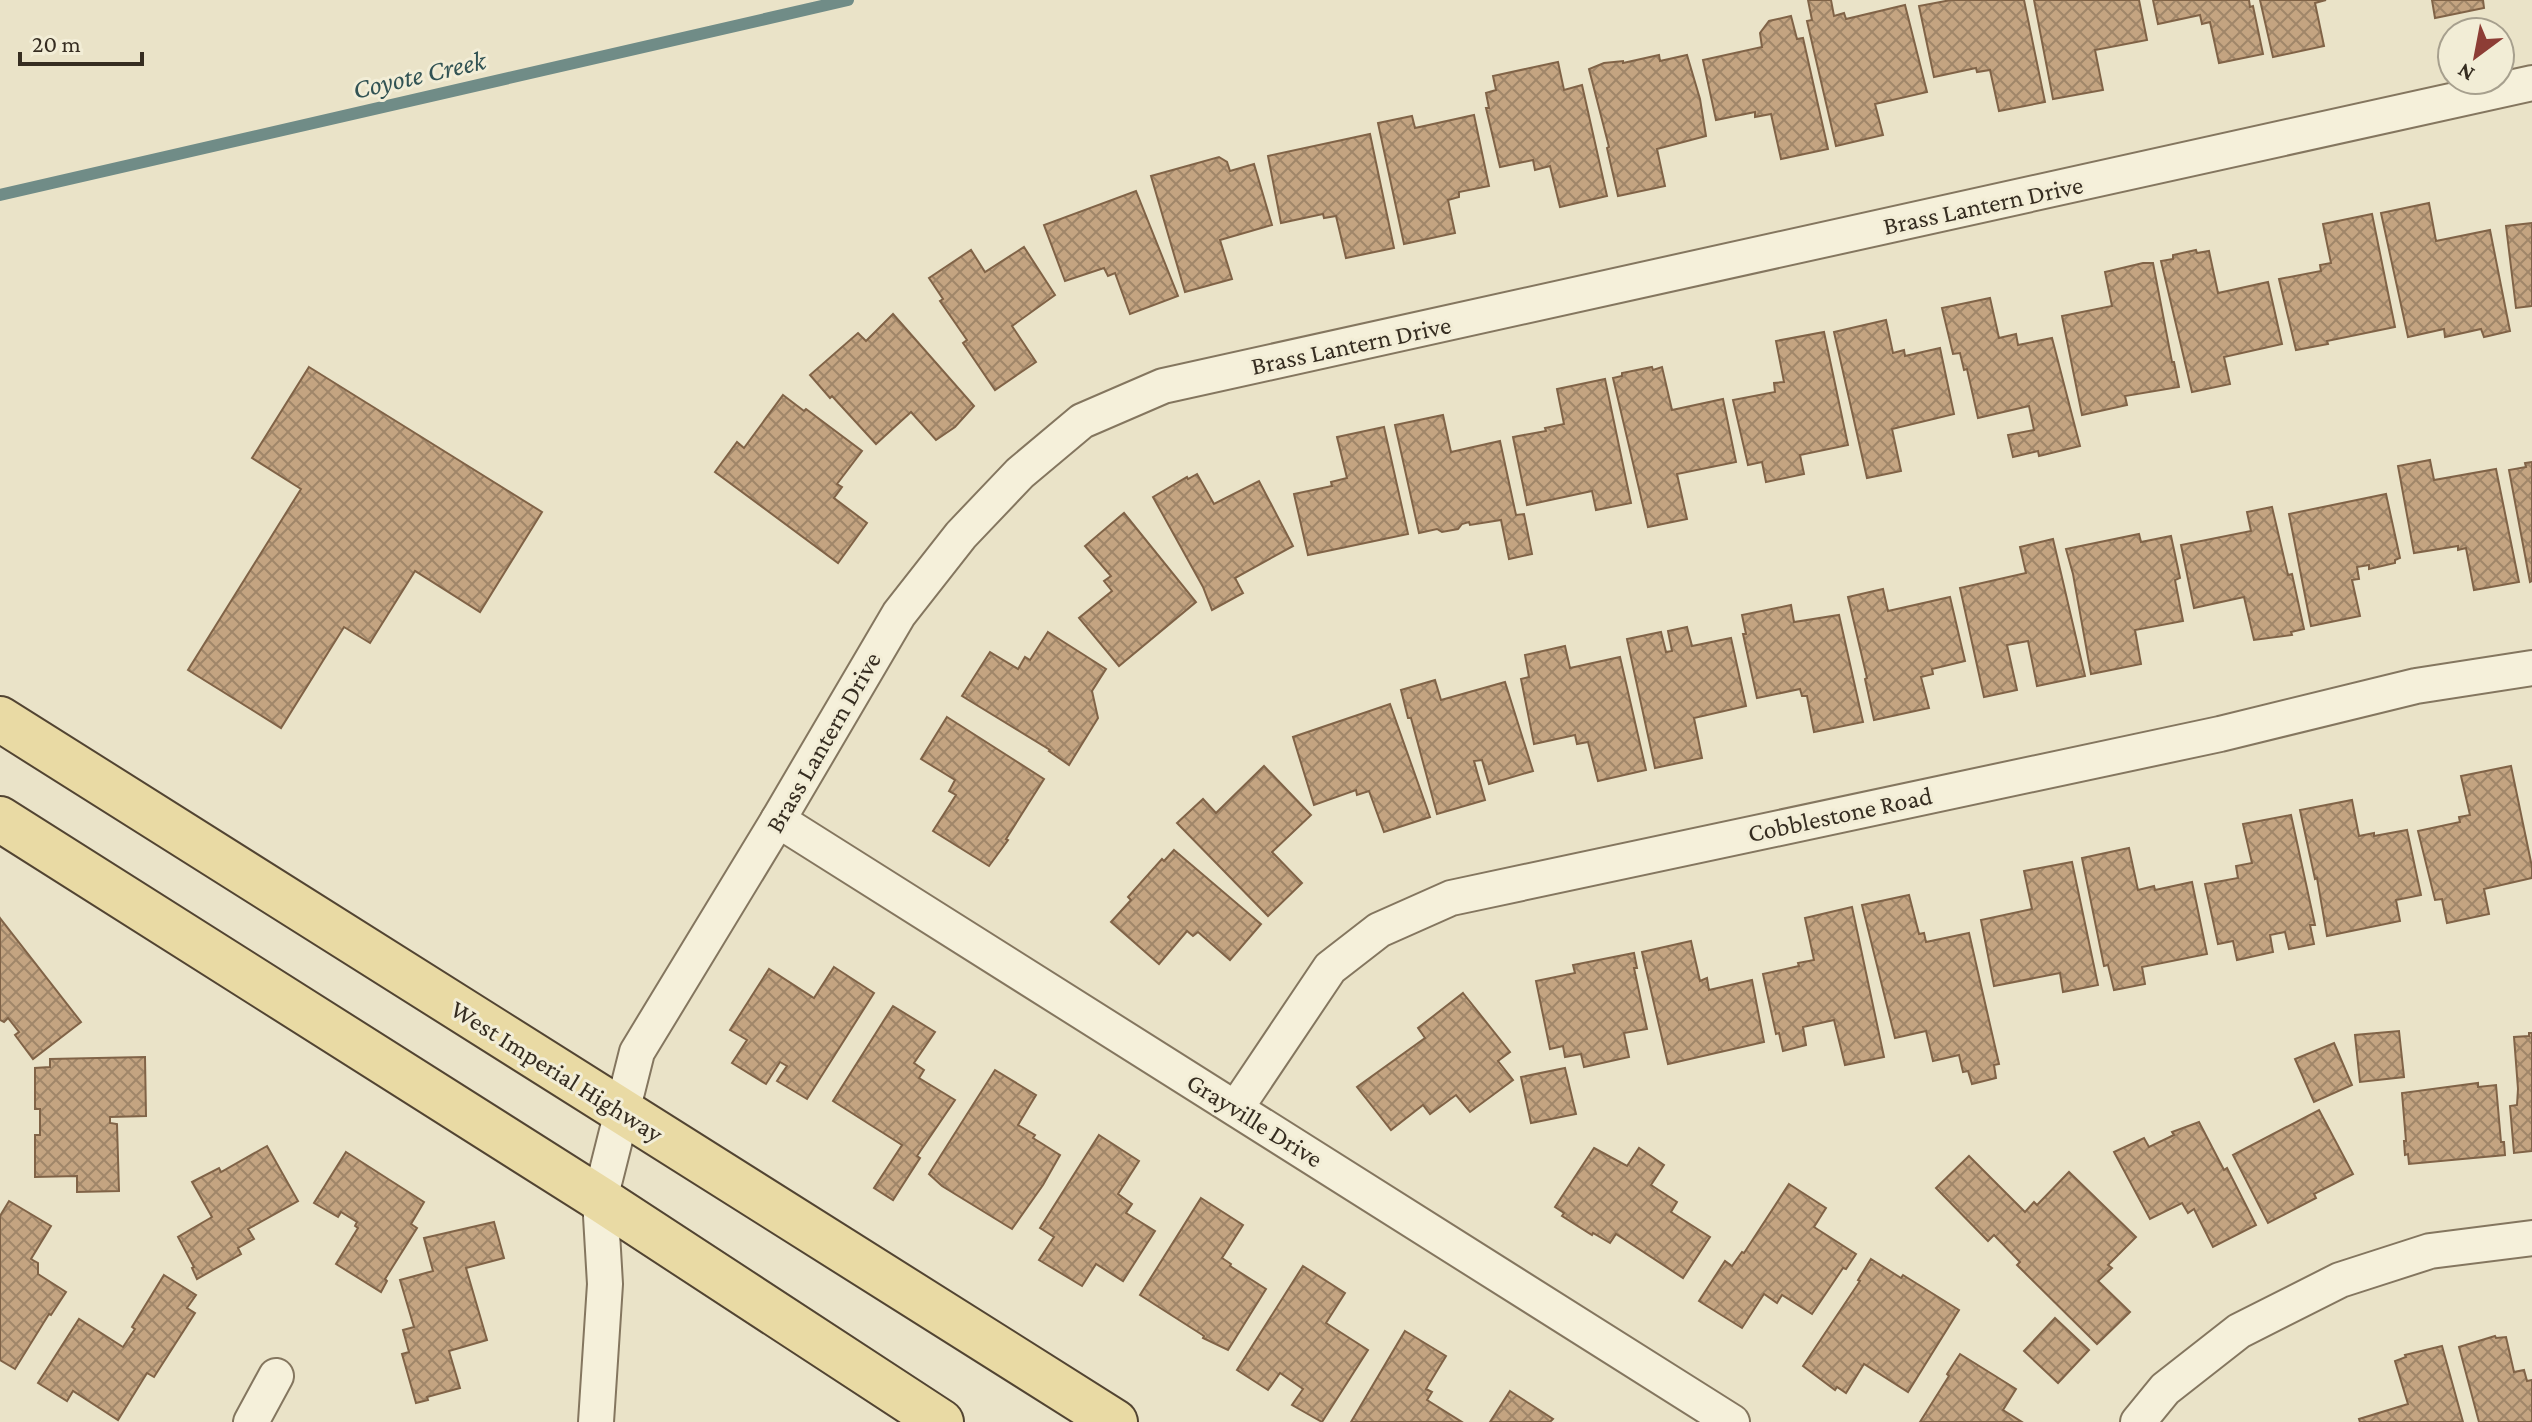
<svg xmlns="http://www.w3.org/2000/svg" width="2532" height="1422" font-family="'Crimson Pro',serif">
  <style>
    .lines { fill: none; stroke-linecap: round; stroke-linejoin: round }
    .stream { stroke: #708c87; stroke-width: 12 }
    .building { fill: url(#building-cross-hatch); stroke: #806347; stroke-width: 2 }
    .minor-casing { stroke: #84765f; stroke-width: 38 }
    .primary-casing { stroke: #524432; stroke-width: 48 }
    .minor { stroke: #f5f0da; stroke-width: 34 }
    .primary { stroke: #e9daa4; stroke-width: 44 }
    .labels { text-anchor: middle; stroke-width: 6; stroke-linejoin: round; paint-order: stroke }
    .street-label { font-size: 26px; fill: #362d21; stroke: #f2edd6 }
    .water-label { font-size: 28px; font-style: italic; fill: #325354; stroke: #f2edd6 }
  </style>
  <defs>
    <pattern id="building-cross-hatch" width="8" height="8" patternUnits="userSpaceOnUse" patternTransform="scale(2)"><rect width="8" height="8" fill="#c4a481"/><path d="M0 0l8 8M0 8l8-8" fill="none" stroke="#a08669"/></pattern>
  </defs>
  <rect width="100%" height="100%" fill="#eae3c8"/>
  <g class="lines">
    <polyline class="stream" points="0,195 848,0"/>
  </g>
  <g class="building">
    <polygon points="1808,0 1831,0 1834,16 1844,13 1846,19 1905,5 1927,92 1875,104 1883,135 1836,146 1807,21 1812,20"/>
    <polygon points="1951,0 2024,0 2045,102 1999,111 1990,70 1977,72 1976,68 1934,77 1919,6"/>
    <polygon points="2034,0 2139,0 2147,40 2095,50 2103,90 2053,99"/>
    <polygon points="2153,0 2249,0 2250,7 2253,6 2263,54 2219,63 2210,22 2202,24 2200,15 2158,24"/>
    <polygon points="2260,0 2326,0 2315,3 2324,46 2273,57"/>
    <polygon points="2432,0 2483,0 2484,8 2435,18"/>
    <polygon points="1791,16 1797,39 1803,38 1828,149 1781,159 1771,114 1755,117 1755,112 1716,120 1703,60 1762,47 1760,33 1769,21"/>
    <polygon points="1659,55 1660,61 1687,55 1700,99 1706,136 1657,149 1665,186 1618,196 1607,148 1609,147 1589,69 1604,63 1623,61 1623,63"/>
    <polygon points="1558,62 1564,90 1582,85 1607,196 1560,207 1550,166 1535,170 1533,160 1500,167 1486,108 1489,108 1486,93 1496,90 1493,76"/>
    <polygon points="1474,115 1489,186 1459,192 1459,197 1448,200 1455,233 1404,244 1378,123 1412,116 1415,128"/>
    <polygon points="1370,134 1394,248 1346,258 1336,216 1324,218 1323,214 1281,223 1268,156"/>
    <polygon points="1219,157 1227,162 1230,171 1254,164 1272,225 1220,240 1232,279 1185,292 1151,176"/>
    <polygon points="1136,191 1178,296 1130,314 1115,273 1108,276 1104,268 1065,281 1044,225"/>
    <polygon points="2429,203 2436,241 2490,230 2510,331 2484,337 2481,329 2445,337 2444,329 2408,337 2381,213"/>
    <polygon points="2372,214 2395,327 2327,341 2328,344 2296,350 2279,279 2321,271 2320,265 2331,263 2323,224"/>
    <polygon points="2532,223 2532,306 2516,308 2506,226"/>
    <polygon points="1024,247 1055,295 1012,326 1036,362 995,390 963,343 967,340 940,301 943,299 929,278 971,250 985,272"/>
    <polygon points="2196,250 2197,253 2209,251 2218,293 2268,282 2282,344 2224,357 2230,384 2192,392 2161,261 2173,259 2173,255"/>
    <polygon points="2143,263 2153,263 2172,362 2174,362 2179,387 2125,396 2127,405 2082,415 2062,316 2112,306 2105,272"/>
    <polygon points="1990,298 1999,338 2016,334 2018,345 2052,338 2080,446 2039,456 2038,451 2013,457 2008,435 2034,430 2029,406 1978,418 1967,369 1964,370 1960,353 1953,354 1942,308"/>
    <polygon points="893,314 974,406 955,427 936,440 911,412 876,444 832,396 830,398 810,375 858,333 866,341"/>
    <polygon points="1886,320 1893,353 1904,350 1905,356 1940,348 1954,414 1892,429 1901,471 1867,478 1834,332"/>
    <polygon points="1824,332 1848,445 1800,455 1804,474 1766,482 1762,462 1748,465 1733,400 1775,392 1774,383 1784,382 1776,341"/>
    <polygon points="309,367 542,512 480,612 415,571 370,643 344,627 281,728 188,670 301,489 252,458"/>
    <polygon points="1652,367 1653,370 1662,367 1672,410 1723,399 1736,462 1677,474 1687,519 1648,527 1613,378 1622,376 1622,373"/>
    <polygon points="1605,379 1631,503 1596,510 1592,491 1527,505 1513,437 1546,431 1545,428 1564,424 1557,389"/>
    <polygon points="783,395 804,411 806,409 862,451 837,484 842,487 834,498 867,523 838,563 715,472 737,442 744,448"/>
    <polygon points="1443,415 1451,452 1500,441 1516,515 1524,514 1532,554 1509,559 1501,520 1470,525 1469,522 1462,524 1458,529 1442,532 1437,529 1419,533 1395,425"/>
    <polygon points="1384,427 1408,534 1308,555 1294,494 1332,486 1331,482 1347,478 1337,437"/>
    <polygon points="2430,460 2434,480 2496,469 2519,582 2474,590 2466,548 2458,550 2458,546 2414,553 2398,466"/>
    <polygon points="2532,462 2532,581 2530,582 2509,470 2526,467 2525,463"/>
    <polygon points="1197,474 1214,504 1259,481 1293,546 1235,578 1243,593 1212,610 1203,587 1153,497 1187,477 1188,479"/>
    <polygon points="2386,494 2400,558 2395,560 2395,563 2369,569 2369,565 2357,567 2359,579 2352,580 2360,616 2311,626 2289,514"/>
    <polygon points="2272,507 2288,575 2292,574 2304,629 2291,632 2292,635 2254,640 2244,597 2194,608 2181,545 2251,531 2247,512"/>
    <polygon points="1124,513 1196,602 1119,666 1079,618 1112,591 1104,581 1111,576 1085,546"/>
    <polygon points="2139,534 2141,542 2171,536 2180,578 2175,580 2183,621 2135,630 2141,664 2091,674 2073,574 2066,549"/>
    <polygon points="2053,539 2085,676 2037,686 2028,641 2007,645 2017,690 1984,697 1960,588 2026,573 2020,547"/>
    <polygon points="1883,589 1888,611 1950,597 1965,661 1932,669 1933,674 1921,677 1929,708 1874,720 1865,679 1867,678 1848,597"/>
    <polygon points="1791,605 1794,622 1839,615 1863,722 1814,732 1807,696 1802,696 1800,689 1757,698 1743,634 1746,634 1742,615"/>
    <polygon points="1687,627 1692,646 1731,638 1746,706 1694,718 1702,758 1655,768 1627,639 1661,632 1666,652 1672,651 1668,631"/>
    <polygon points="1048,632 1106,669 1092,691 1098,718 1069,765 1049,751 1050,750 962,696 990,652 1018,669 1025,657 1030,660"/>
    <polygon points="1565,646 1570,668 1620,657 1646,770 1598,781 1588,742 1577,744 1575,735 1534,744 1521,679 1529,677 1525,655"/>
    <polygon points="1435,680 1441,700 1505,682 1533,771 1489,784 1482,760 1474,761 1485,800 1437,814 1411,718 1408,718 1401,690"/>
    <polygon points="1390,704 1430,817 1384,832 1369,791 1357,795 1356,790 1314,805 1293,737"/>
    <polygon points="947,717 1044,779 1006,839 1008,840 989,866 933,831 956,795 949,791 955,780 921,759"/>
    <polygon points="1264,766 1311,815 1272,852 1302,883 1268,916 1177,823 1203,799 1216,813"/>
    <polygon points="2511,766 2532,867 2532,878 2484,889 2489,914 2447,923 2442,899 2435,900 2418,831 2460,822 2459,817 2470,815 2461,776"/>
    <polygon points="2352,800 2359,836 2374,833 2374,836 2407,830 2421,895 2396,900 2400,921 2327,936 2317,878 2315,879 2300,810"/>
    <polygon points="2291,815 2315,925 2310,925 2314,944 2289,949 2285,932 2270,935 2273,952 2237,960 2233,941 2218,944 2205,884 2238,878 2236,866 2252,863 2243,824"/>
    <polygon points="2129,848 2138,890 2154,886 2155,890 2192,882 2207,954 2142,967 2145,984 2114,990 2108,965 2104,966 2082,858"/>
    <polygon points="1174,850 1261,924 1230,960 1198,932 1193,936 1187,931 1159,964 1111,922 1131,900 1128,897 1162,859 1164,861"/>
    <polygon points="2072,862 2098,985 2063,992 2060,973 1994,986 1981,920 2032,909 2024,871"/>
    <polygon points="1909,895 1919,934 1924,933 1926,942 1969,933 1999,1064 1994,1065 1996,1078 1972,1084 1968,1071 1963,1072 1959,1055 1933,1061 1926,1031 1895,1038 1862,905"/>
    <polygon points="1852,907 1884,1057 1845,1065 1834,1020 1803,1027 1806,1045 1783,1051 1779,1033 1776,1034 1763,974 1799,966 1798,963 1814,960 1805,918"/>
    <polygon points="0,918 81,1022 33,1059 15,1035 19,1032 8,1018 4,1022 0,1020"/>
    <polygon points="1691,941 1700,981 1707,978 1709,990 1752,980 1764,1042 1668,1064 1642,952"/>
    <polygon points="1634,953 1637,968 1634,968 1647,1029 1624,1033 1629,1057 1584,1067 1581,1054 1565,1057 1563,1046 1550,1049 1536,981 1575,973 1573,965"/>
    <polygon points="834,967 874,993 807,1099 777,1081 787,1066 780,1062 766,1084 732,1063 747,1040 730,1030 769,969 814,998"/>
    <polygon points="1463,993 1510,1052 1498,1061 1513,1080 1470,1112 1456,1095 1430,1114 1423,1105 1391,1130 1357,1087 1425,1038 1418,1028"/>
    <polygon points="893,1006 935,1032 914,1063 924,1070 919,1078 955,1100 917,1156 920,1158 893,1200 874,1188 902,1145 833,1101"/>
    <polygon points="2399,1031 2404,1077 2360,1082 2355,1035"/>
    <polygon points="2529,1033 2532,1033 2532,1151 2514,1153 2510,1106 2517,1105 2518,1089 2514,1037 2529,1036"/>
    <polygon points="2334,1043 2352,1085 2314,1102 2295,1059"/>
    <polygon points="145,1057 146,1116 110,1117 110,1123 117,1124 119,1191 77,1192 77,1176 35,1177 35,1135 40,1135 40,1109 35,1109 35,1068 50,1067 50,1059"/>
    <polygon points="1565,1068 1576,1114 1531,1123 1521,1077"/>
    <polygon points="995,1070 1036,1095 1018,1125 1035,1135 1033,1138 1060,1155 1043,1185 1012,1229 942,1186 929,1174"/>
    <polygon points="2478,1083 2478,1087 2496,1085 2501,1142 2504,1142 2505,1155 2409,1164 2408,1154 2405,1155 2404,1141 2406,1141 2402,1093"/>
    <polygon points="2319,1110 2353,1174 2314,1194 2316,1198 2268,1223 2233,1155"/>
    <polygon points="2199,1122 2224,1170 2227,1168 2256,1225 2213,1247 2194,1209 2188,1213 2182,1203 2150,1219 2114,1152 2144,1138 2149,1147 2174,1135 2172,1132"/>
    <polygon points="1099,1135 1139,1161 1118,1194 1132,1204 1126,1213 1155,1231 1123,1281 1096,1264 1082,1286 1039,1260 1054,1237 1040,1228"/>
    <polygon points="267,1146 298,1201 248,1229 254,1239 238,1248 241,1254 197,1279 192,1268 194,1267 178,1237 212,1217 192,1182 219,1168 221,1172"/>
    <polygon points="1594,1148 1627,1166 1639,1148 1664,1165 1651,1185 1677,1202 1671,1212 1710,1237 1683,1278 1616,1234 1610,1243 1593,1233 1592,1235 1562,1216 1564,1213 1555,1207"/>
    <polygon points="346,1152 424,1202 411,1224 417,1228 385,1279 387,1281 381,1292 336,1264 358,1228 355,1226 357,1222 341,1212 338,1217 314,1203"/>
    <polygon points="1969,1156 2025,1212 2034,1202 2037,1205 2069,1172 2136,1237 2108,1265 2112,1268 2098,1281 2130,1312 2097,1344 2017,1265 2020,1262 1994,1235 1988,1241 1936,1188"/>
    <polygon points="1789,1184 1826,1208 1814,1227 1856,1254 1846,1269 1843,1268 1812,1314 1782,1295 1777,1303 1764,1294 1742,1328 1699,1301 1725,1261 1732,1266 1742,1252 1744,1253"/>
    <polygon points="1201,1198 1243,1225 1222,1258 1231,1264 1230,1266 1266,1289 1228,1350 1203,1338 1204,1336 1140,1295"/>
    <polygon points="9,1201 51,1226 31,1259 38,1263 38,1274 66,1292 51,1315 49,1314 15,1369 0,1360 0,1216"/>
    <polygon points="494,1222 504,1258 466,1268 487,1340 449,1351 460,1388 427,1397 428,1400 416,1403 402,1354 409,1352 403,1330 414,1327 400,1280 433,1271 424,1238"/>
    <polygon points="1871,1259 1901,1278 1903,1275 1959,1310 1908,1392 1864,1364 1846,1393 1837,1387 1835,1390 1803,1366 1860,1281 1858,1280"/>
    <polygon points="1303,1266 1345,1293 1326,1323 1368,1350 1322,1422 1292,1405 1303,1389 1280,1373 1268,1390 1237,1370"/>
    <polygon points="164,1275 196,1295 187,1308 195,1313 154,1377 147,1373 118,1420 73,1391 67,1401 38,1383 79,1319 123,1347 135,1329 132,1327"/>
    <polygon points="2055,1318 2089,1350 2058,1383 2024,1351"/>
    <polygon points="1405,1331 1446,1356 1426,1389 1432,1392 1427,1400 1462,1422 1351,1422"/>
    <polygon points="2495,1336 2496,1338 2506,1337 2514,1372 2524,1370 2527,1381 2532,1380 2532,1422 2479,1422 2459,1347"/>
    <polygon points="2442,1346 2463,1422 2360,1422 2359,1419 2408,1404 2395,1361 2406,1357 2405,1355"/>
    <polygon points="1960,1354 2016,1389 2003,1410 2022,1422 1920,1422 1949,1376 1947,1374"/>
    <polygon points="1510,1391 1553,1419 1550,1422 1490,1422"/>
  </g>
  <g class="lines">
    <g class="minor-casing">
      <g id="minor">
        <polyline points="778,820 1732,1422"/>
        <polyline points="1236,1108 1330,968 1379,930 1451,898 2220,734 2416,686 2532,668"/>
        <polyline points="251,1422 276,1376"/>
        <polyline points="596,1422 605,1284 600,1199 637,1052 778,820 899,614 961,535 1020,473 1082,421 1163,386 2532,83"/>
        <polyline points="2138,1422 2165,1389 2239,1331 2340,1280 2430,1251 2532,1238"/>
      </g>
    </g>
    <g class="primary-casing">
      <g id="primary">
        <polyline points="0,719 1115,1422"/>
        <polyline points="0,819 600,1199 941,1422"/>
      </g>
    </g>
    <use href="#minor" class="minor"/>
    <use href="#primary" class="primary"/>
  </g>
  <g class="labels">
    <g class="street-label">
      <text transform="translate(1983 205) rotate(-12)" y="9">Brass Lantern Drive</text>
      <text transform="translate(1351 345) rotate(-12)" y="9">Brass Lantern Drive</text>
      <text transform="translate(823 742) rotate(-60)" y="9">Brass Lantern Drive</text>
      <text transform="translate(1840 814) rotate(-12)" y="9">Cobblestone Road</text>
      <text transform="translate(557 1071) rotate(32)" y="9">West Imperial Highway</text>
      <text transform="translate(1255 1120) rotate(32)" y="9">Grayville Drive</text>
    </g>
    <g class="water-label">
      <text transform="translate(419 74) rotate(-13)" y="10">Coyote Creek</text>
    </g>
  </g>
  <g transform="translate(2476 56) rotate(212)"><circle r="38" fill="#f2edd6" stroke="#a7a08e" stroke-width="2"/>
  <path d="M0-6L14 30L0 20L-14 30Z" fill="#8d3d35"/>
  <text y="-12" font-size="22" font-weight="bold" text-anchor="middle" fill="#362d21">N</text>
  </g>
  <path d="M20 52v12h122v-12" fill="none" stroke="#362d21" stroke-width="4"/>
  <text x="32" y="52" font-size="24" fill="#362d21" stroke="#f2edd6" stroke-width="6" paint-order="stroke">20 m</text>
</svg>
